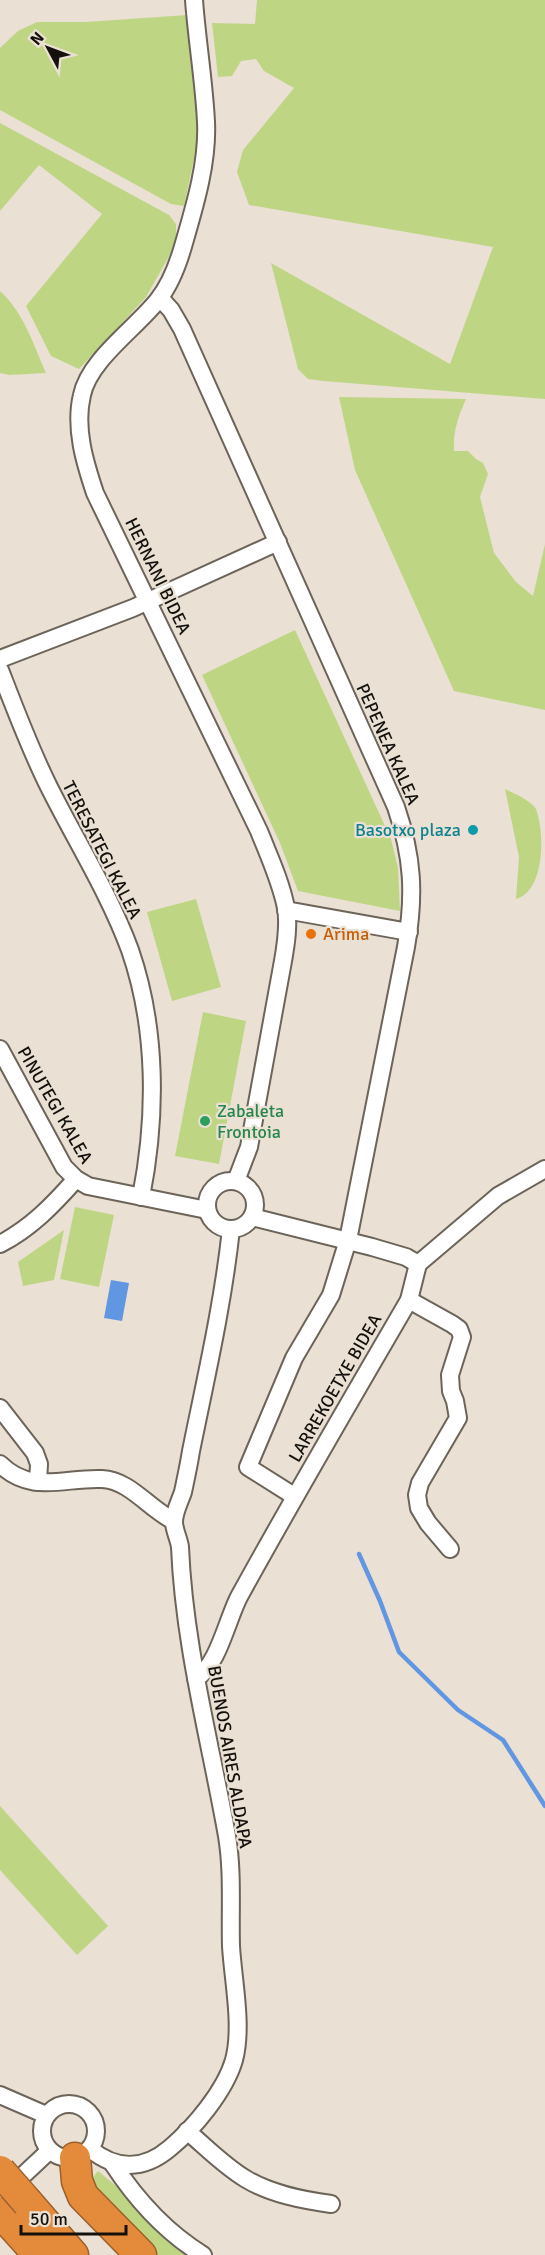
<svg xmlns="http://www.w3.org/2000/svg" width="545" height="2255" font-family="Signika,sans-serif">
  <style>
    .green { fill: #bed684 }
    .water { fill: #6196e2 }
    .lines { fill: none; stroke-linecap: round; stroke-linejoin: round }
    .stream { stroke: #6196e2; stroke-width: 4.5 }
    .street-casing { stroke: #6d6459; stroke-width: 20 }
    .highway-casing { stroke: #9b602b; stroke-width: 33 }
    .street { stroke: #fff; stroke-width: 16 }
    .highway { stroke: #e48b3b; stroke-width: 30 }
    .highway-bridge-casing { stroke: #9b602b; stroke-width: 33; stroke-linecap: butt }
    .highway-bridge { stroke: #e48b3b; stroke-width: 30 }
    .culture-dot { fill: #0f9aa8; stroke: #eae0d4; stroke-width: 2 }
    .food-dot { fill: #e8710a; stroke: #eae0d4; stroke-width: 2 }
    .leisure-dot { fill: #2e9e5b; stroke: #eae0d4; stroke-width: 2 }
    .labels { text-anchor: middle; stroke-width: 4.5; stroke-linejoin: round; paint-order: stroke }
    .street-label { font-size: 18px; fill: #14110d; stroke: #eae0d4 }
    .culture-label { font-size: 18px; fill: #0d838f; stroke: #eae0d4; text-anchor: end }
    .food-label { font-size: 18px; fill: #c56008; stroke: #eae0d4; text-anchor: start }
    .leisure-label { font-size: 18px; fill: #27864d; stroke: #eae0d4; text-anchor: start }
  </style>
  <rect width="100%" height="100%" fill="#eae0d4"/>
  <g class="green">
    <polygon points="257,0 545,0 545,399 324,381 308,379 298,369 271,263 450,364 493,247 249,205 237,172 243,150 294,88 264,71 256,59 241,61 232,76 218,77 212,23 255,24"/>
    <polygon points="187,15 201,126 184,206 171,204 0,110 0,48 18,31 37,22 86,22"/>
    <polygon points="0,123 169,215 176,224 176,244 146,297 79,369 51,356 26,306 102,214 39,165 0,211"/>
    <path d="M 0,291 C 24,313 33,344 46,373 L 9,375 L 0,373 Z"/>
    <path d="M 339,397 L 466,399 C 458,417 453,431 454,451 L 468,451 L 476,459 L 483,463 L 488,474 L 480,497 L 494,553 L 516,582 L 533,596 L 545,544 L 545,710 L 454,691 L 355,470 Z"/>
    <polygon points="295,630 391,839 398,868 400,911 298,891 280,843 202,675"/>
    <path d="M 505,789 C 515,794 529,799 536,809 C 545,833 545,891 516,899 L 519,857 Z"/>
    <polygon points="196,899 221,987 172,1001 147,912"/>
    <polygon points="203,1012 246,1021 219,1164 175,1156"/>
    <polygon points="75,1207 114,1215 99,1287 60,1279"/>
    <polygon points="64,1230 54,1280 23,1286 18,1262"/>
    <polygon points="0,1806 108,1926 77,1955 0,1870"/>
    <polygon points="98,2171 183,2241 209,2255 151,2255 89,2182"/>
  </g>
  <polygon class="water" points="111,1280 129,1283 122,1321 104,1318"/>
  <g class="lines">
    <polyline class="stream" points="359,1554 380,1601 399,1652 458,1710 503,1740 545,1806"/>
    <g class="street-casing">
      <g id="street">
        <path d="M 194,0 C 197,41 204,81 206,122 C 208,162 195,205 184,243 C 179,261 170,285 158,300 C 136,328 89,360 82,395 C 74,428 85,463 95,493 L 259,831 C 269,856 281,882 286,908 C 289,925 286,944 283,961 L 249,1147 L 236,1181"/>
        <path d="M 160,298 L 171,310 L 182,329 L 396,807 C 413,857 415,895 406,947 L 348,1240 L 331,1295 L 294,1358 L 248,1467 L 294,1496"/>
        <polyline points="0,659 133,608 278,542"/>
        <path d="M 0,670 C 15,709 30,749 49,787 C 76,841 109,893 130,950 C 157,1028 157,1116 141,1197"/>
        <polyline points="286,910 409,932"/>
        <polyline points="0,1049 64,1167 76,1179 88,1186 207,1210"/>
        <circle cx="231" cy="1205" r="24"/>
        <polyline points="252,1217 372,1247 406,1257 418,1264"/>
        <path d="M 0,1244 C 31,1228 53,1205 76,1179"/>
        <polyline points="418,1264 498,1196 545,1169"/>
        <polyline points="409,1300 452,1324 459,1329 462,1337 450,1375 451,1391 455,1401 458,1418 420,1483 417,1495 419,1508 428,1523 450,1549"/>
        <polyline points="0,1408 35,1453 39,1464 38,1482"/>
        <path d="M 0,1464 C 31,1495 65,1477 102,1479 C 130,1480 150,1510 174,1521"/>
        <path d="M 196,1678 C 218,1667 228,1616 240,1595 C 295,1495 352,1398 409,1300 L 418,1264"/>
        <polyline points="0,2095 46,2115"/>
        <circle cx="69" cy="2131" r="27"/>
        <path d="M 187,2131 C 206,2147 224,2166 246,2179 C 271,2194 302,2200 331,2204"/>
        <path d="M 90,2149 C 116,2170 143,2171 170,2148 C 194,2128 225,2091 234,2060 C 243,2026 233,1981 231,1946 C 230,1910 233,1872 227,1836 C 210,1740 184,1645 180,1547 C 179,1539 174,1530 174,1522 C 174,1512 180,1501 183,1492 C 186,1478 189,1464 191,1451 C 206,1377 223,1304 231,1229"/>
        <path d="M 113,2164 C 136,2199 167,2233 203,2255"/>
        <polyline points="0,2197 49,2151"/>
      </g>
    </g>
    <g class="highway-casing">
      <g id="highway">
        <polyline points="75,2158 77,2181 83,2196 141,2255"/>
        <polyline points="28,2203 73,2255"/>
        <polyline points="0,2212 39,2255"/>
      </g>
    </g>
    <use href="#street" class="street"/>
    <use href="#highway" class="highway"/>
    <g class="highway-bridge-casing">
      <polyline id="highway-bridge" points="0,2171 28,2203"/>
    </g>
    <use href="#highway-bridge" class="highway-bridge"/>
  </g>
  <circle class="culture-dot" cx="473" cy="830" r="6"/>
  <circle class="food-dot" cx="311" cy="934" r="6"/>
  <circle class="leisure-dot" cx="205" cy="1121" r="6"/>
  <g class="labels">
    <g class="street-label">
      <text transform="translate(158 576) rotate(64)" y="6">HERNANI BIDEA</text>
      <text transform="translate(388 744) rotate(66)" y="6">PEPENEA KALEA</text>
      <text transform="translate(102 850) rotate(63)" y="6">TERESATEGI KALEA</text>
      <text transform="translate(55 1105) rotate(60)" y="6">PINUTEGI KALEA</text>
      <text transform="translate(335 1388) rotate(-60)" y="6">LARREKOETXE BIDEA</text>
      <text transform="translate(230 1757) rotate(80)" y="6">BUENOS AIRES ALDAPA</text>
    </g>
    <g class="culture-label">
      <text x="461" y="836">Basotxo plaza</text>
    </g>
    <g class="food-label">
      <text x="323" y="940">Arima</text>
    </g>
    <g class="leisure-label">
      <text x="217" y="1117">Zabaleta<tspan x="217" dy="21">Frontoia</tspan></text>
    </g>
  </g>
  <g transform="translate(48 48) rotate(311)" stroke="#eae0d4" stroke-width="4.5" paint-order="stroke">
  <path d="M0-4.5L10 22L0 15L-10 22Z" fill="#14110d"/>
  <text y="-9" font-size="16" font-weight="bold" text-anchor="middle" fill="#14110d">N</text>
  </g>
  <path d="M21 2225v9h105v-9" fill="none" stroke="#14110d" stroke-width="3"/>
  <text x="30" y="2225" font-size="18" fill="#14110d" stroke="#eae0d4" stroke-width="4.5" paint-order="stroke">50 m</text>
</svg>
